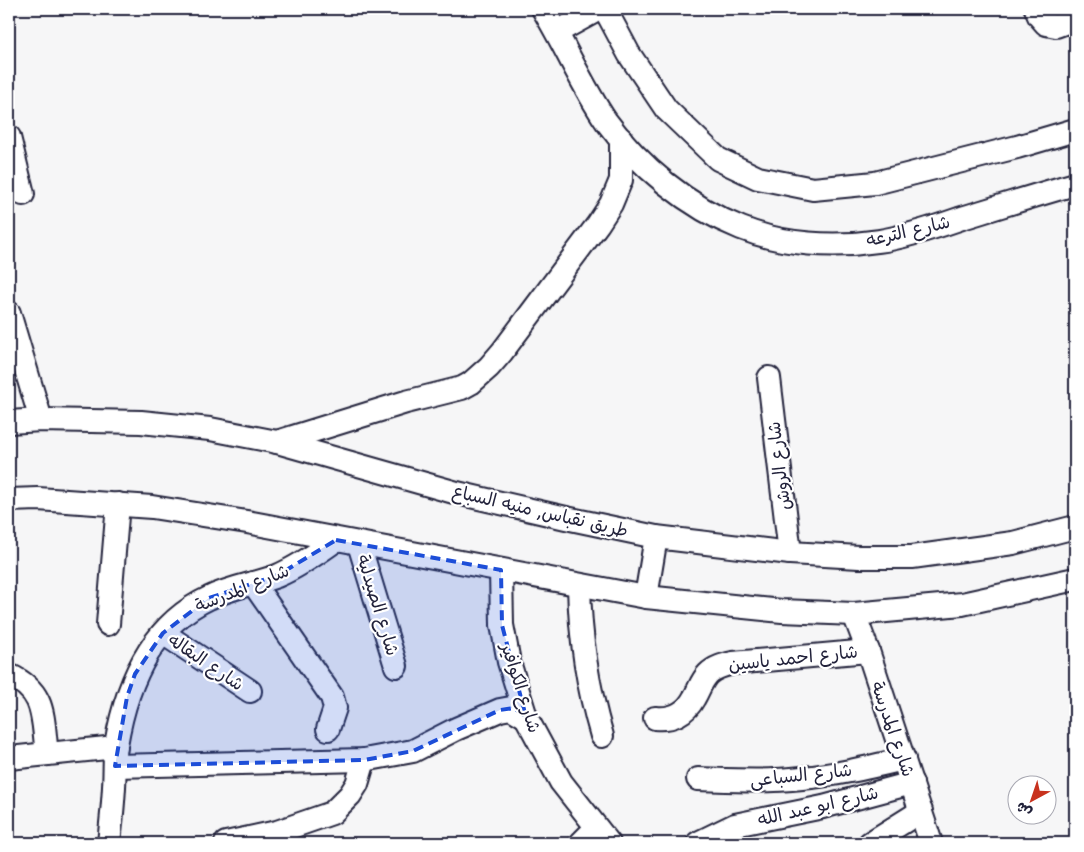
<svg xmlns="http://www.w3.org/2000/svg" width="1084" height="852" font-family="'Playpen Sans','Playpen Sans Arabic',sans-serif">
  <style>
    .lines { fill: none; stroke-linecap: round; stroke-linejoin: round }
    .street-casing { stroke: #22223b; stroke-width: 26 }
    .street { stroke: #fff; stroke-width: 22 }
    .marked { fill: #1d4ed8; fill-opacity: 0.2; stroke: #1d4ed8; stroke-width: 4; stroke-dasharray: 10 6; stroke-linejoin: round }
    .labels { text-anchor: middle; stroke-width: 4.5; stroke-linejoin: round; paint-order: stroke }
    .street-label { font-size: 18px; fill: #22223b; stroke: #fff }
  </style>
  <rect width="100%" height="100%" fill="#f6f6f7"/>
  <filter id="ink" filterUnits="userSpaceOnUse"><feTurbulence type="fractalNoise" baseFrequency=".02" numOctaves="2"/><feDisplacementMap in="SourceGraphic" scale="10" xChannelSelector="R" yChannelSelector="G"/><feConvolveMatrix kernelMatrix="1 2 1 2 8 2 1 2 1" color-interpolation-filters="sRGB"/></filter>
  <g filter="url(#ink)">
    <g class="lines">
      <g class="street-casing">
        <g id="street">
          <path d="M 543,9 C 565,45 582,86 606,121 C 639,166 688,207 741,228 C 783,245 834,248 879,241 C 906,237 933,228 959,219 C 998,207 1036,195 1075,184"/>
          <polyline points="605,9 629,54 666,109 718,159 758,178 813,189 875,183 1017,147 1075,130"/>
          <polyline points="1036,9 1039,16 1046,24 1056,26 1075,19"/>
          <polyline points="557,32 599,9"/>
          <polyline points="9,137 23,194"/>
          <polyline points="9,313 41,420"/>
          <polyline points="769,378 790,553"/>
          <polyline points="9,422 41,420 141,422 210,429 277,442 457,493 566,518 656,537 790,553 859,557 912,557 1013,543 1075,527"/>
          <polyline points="277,442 406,402 462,388 471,383 489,367 502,352 598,224 611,204 621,180 621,139"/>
          <polyline points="9,500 38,499 152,507 247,522 646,597 782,611 854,614 962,604 1075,579"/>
          <polyline points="359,544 396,666"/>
          <polyline points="501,570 502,625 509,662 526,717 561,782 609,843"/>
          <polyline points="253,583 332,697 335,708 328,729"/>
          <path d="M 579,585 C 580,638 587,685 602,736"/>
          <polyline points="646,597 656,537"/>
          <polyline points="854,614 868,651 931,843"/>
          <polyline points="108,624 118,504"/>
          <polyline points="163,633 250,691"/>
          <path d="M 9,675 C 47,692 42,718 47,754"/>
          <path d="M 655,718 C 672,720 686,713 694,698 C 699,690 701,681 708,674 C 715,667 724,665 733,663 L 868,651"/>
          <polyline points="9,758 116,747"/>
          <polyline points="115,766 364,760 413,751 456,729 500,710 511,708 526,717"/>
          <path d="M 698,779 C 732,780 767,782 802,778 C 837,775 870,767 904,759"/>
          <path d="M 109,843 C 111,824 113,806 114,787 C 115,773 114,758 116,745 C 126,685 151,625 209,598 C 231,587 255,584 277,576 C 298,567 318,553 336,540"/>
          <polyline points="226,843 277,832 332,813 350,795 357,784 364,760"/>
          <polyline points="581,843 596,828"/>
          <polyline points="698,843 735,825 823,807 912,783"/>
          <polyline points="870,843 921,811"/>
        </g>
      </g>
      <use href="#street" class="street"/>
    </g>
  </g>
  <path class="marked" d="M 336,540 L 501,570 L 502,625 L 526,717 L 514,708 L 500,710 L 413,751 L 364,760 L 115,766 L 127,697 L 135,674 L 163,633 L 209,598 L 278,575 Z"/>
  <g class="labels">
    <g class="street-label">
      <text transform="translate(908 231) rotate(-13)" y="6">شارع الترعه</text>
      <text transform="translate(779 466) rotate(-97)" y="6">شارع الروش</text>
      <text transform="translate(540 511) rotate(13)" y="6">طريق نقباس, منيه السباع</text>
      <text transform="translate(242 588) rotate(-22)" y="6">شارع المدرسة</text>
      <text transform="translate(378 605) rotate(73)" y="6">شارع الصيدلية</text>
      <text transform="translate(793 658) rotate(-6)" y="6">شارع احمد ياسين</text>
      <text transform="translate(206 662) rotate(34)" y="6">شارع البقاله</text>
      <text transform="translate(521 688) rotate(72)" y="6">شارع الكوافير</text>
      <text transform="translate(893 729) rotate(71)" y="6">شارع المدرسة</text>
      <text transform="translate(801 775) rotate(-6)" y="6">شارع السباعى</text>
      <text transform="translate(818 806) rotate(-13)" y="6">شارع ابو عبد الله</text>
    </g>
  </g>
  <rect width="1084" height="852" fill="none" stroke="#fff" stroke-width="30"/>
  <rect x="15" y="15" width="1054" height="822" fill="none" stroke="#22223b" stroke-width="2" filter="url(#ink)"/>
  <g transform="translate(1032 800) rotate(220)"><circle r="24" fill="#ffffff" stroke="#a7a7b1"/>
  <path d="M0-4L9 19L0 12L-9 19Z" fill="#c8321e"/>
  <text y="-8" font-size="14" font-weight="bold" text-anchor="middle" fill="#22223b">ش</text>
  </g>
</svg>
